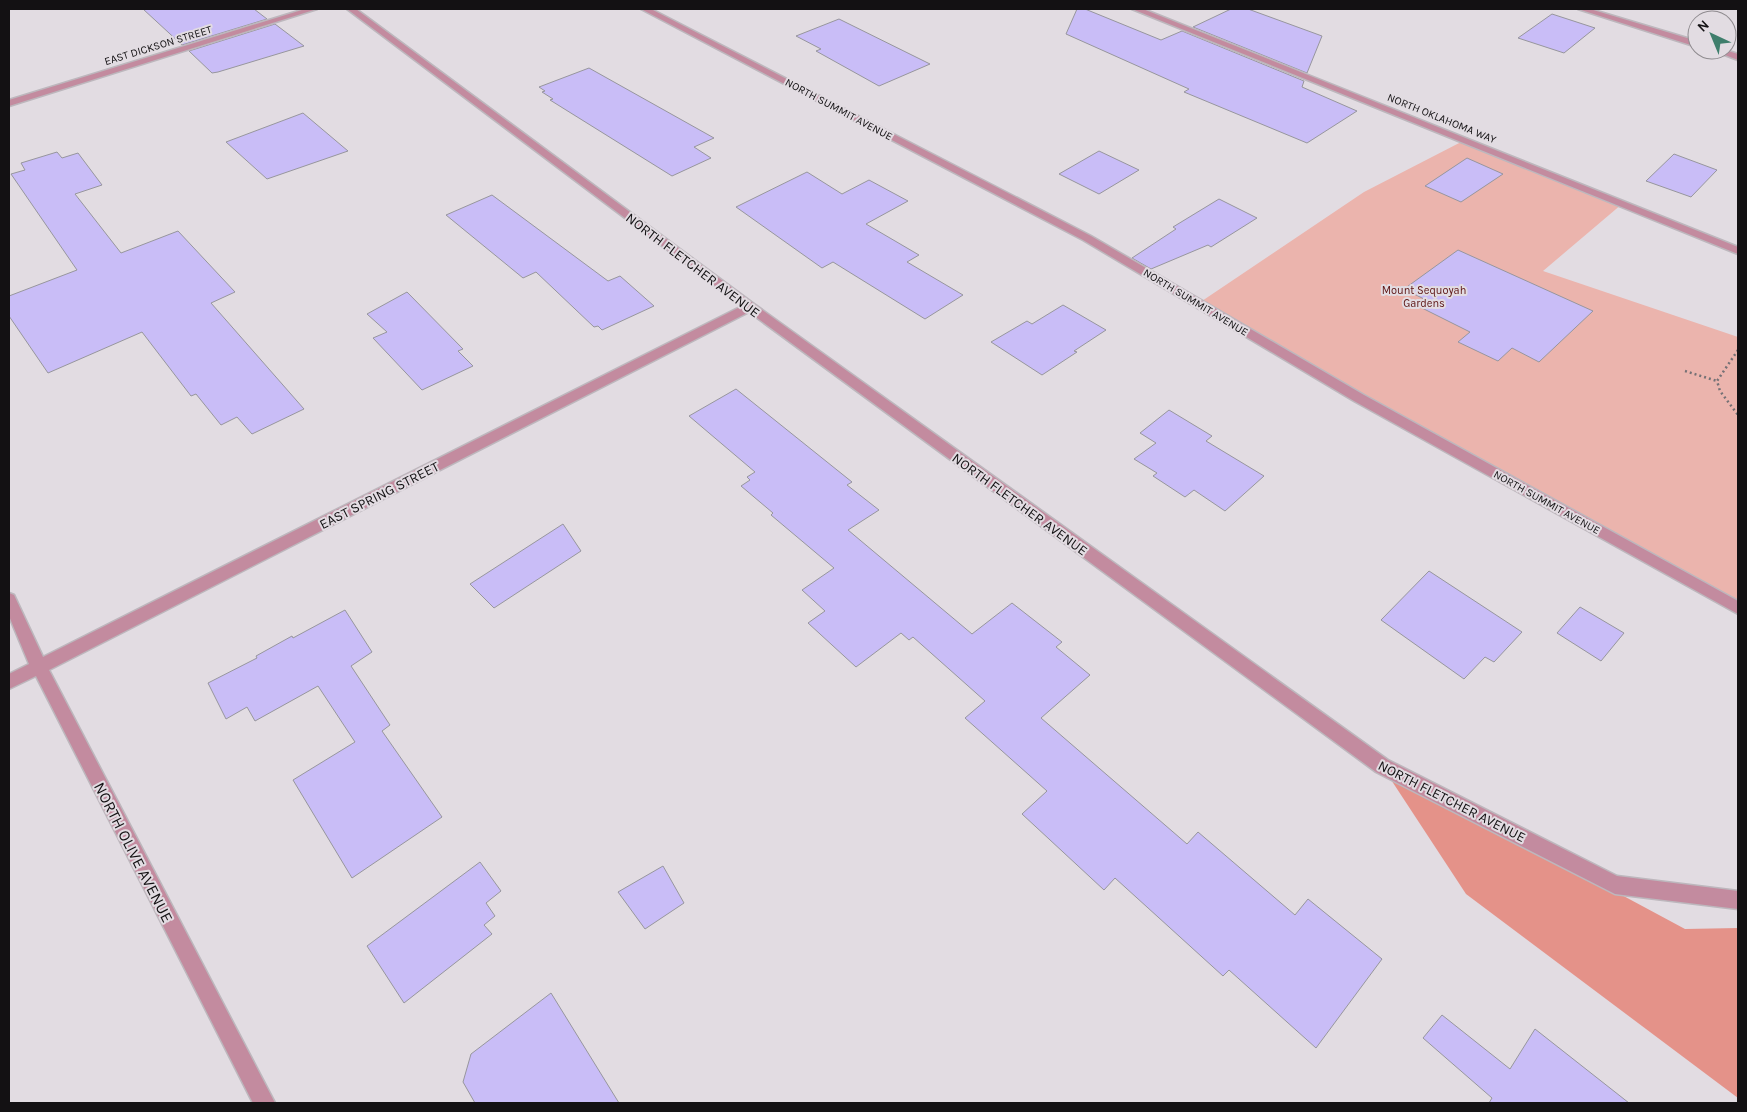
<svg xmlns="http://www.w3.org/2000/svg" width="1747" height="1112" font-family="Karla,sans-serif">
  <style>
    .green { fill: #ebb4ad }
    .forest { fill: #e49289 }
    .building { fill: #c9bdf7; stroke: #97969d }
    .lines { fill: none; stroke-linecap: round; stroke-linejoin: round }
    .minor-casing { stroke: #bdb7bd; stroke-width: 3 }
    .path { stroke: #757175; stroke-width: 2.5; stroke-dasharray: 2 3; stroke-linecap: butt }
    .minor { fill: #c38b9f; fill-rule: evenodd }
    .labels { text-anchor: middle; stroke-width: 4; stroke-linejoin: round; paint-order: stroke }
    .far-street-label { font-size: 11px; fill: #131113; stroke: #e2dce2 }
    .far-park-label { font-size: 11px; fill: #5b1211; stroke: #e2dce2 }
    .street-label { font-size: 14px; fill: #131113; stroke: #e2dce2 }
    .near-street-label { font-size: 16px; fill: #131113; stroke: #e2dce2 }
  </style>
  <rect width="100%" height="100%" fill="#e2dce2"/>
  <polygon class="green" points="1465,140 1622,204 1543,271 1738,337 1738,608 1359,398 1199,303 1364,192"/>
  <polygon class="forest" points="1382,766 1685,929 1738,928 1738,1098 1466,894"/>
  <g class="building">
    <polygon points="143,9 254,9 267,19 182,45"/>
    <polygon points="1077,9 1085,9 1161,40 1182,31 1304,81 1302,87 1357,111 1307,143 1184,92 1189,89 1066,34"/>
    <polygon points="1231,9 1248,9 1322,36 1307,73 1193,27"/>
    <polygon points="1552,14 1595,28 1564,53 1518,38"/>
    <polygon points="839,19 930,64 879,86 816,51 821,49 796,36"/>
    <polygon points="275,24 304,46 218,72 212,73 189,51"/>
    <polygon points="589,68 714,138 694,147 711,158 672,176 550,100 553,99 542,92 545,91 539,87"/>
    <polygon points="303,113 348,151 267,179 226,142"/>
    <polygon points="1099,151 1139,170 1099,194 1059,174"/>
    <polygon points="57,152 62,158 78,153 102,185 75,194 121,253 178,231 235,292 211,303 304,409 252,434 237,417 221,425 196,394 191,396 142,332 48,373 9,316 9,296 77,270 11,174 25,170 21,163"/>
    <polygon points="1674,154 1717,170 1691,197 1646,181"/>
    <polygon points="1467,158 1503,174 1461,202 1425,186"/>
    <polygon points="807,172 842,194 869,180 908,201 866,224 919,255 907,262 963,295 925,319 833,262 822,268 736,207"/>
    <polygon points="492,195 608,281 620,276 654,306 602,330 598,326 594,327 536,272 523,278 446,215"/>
    <polygon points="1219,199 1257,218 1211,247 1208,245 1151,269 1132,258 1176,229 1173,227"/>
    <polygon points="1458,250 1593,311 1539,362 1512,348 1498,361 1458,342 1470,332 1420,307 1428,301 1404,289"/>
    <polygon points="407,292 463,349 458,351 473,366 422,390 373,338 387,332 367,314"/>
    <polygon points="1063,305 1106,330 1074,351 1077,352 1042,375 991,342 1027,321 1032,324"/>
    <polygon points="736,389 852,482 847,485 879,510 848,530 972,634 1012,603 1062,642 1056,647 1090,675 1041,718 1187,844 1198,832 1295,915 1308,899 1382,959 1316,1048 1229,970 1223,976 1115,878 1104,890 1022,814 1047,791 965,718 985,701 913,637 909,640 901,633 856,667 808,623 825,611 802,590 834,568 771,515 773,513 741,486 750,480 747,477 755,472 689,416"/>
    <polygon points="1169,410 1212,436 1206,441 1264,476 1225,511 1194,490 1185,497 1153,476 1157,473 1134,459 1156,443 1140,433"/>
    <polygon points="563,524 581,551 494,608 470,584"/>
    <polygon points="1429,571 1522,632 1494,662 1485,657 1464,679 1381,620"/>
    <polygon points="1580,607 1624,633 1601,661 1557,633"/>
    <polygon points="345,610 372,652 351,666 390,725 382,731 442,817 352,878 293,780 355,742 318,686 255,721 247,707 226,719 208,683 257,658 256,656 292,636 293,638"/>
    <polygon points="480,862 501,891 486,903 495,916 484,925 492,934 404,1003 367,946"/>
    <polygon points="663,866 684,903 645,929 618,892"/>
    <polygon points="551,993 619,1103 475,1103 463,1082 471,1054"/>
    <polygon points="1442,1015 1510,1069 1535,1029 1629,1103 1489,1103 1492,1098 1423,1038"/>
  </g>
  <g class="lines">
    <g class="minor-casing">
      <g id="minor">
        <polygon points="305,9 317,9 9,106 9,100"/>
        <polygon points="347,9 356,9 754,304 1388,760 1617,876 1738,891 1738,909 1615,894 1376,772 749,312 49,670 275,1103 253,1103 36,676 9,689 9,674 29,664 9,616 9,593 14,595 43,657 742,306"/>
        <polygon points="641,9 651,9 1091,236 1364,395 1738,601 1738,614 1354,401 1083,240"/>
        <polygon points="1132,9 1143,9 1738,247 1738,254"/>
        <polygon points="1578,9 1590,9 1697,41 1697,47"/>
        <polygon points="1712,50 1725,50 1738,54 1738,60"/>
      </g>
    </g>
    <g class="path">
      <polyline points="1738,350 1717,381 1720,391 1738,415"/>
      <polyline points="1685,371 1717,381"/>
    </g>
    <use href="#minor" class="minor"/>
  </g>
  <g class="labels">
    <g class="far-street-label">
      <text transform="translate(158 45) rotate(-17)" y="4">EAST DICKSON STREET</text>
      <text transform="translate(839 109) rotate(28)" y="4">NORTH SUMMIT AVENUE</text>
      <text transform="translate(1442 118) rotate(22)" y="4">NORTH OKLAHOMA WAY</text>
      <text transform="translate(1196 302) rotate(31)" y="4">NORTH SUMMIT AVENUE</text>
      <text transform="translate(1547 502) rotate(29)" y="4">NORTH SUMMIT AVENUE</text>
    </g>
    <g class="far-park-label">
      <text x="1424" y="294">Mount Sequoyah<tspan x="1424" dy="13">Gardens</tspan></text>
    </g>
    <g class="street-label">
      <text transform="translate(693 265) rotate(37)" y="5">NORTH FLETCHER AVENUE</text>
      <text transform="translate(379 495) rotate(-27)" y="5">EAST SPRING STREET</text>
      <text transform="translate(1020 504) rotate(36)" y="5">NORTH FLETCHER AVENUE</text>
      <text transform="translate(1452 801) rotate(27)" y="5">NORTH FLETCHER AVENUE</text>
    </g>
    <g class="near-street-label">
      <text transform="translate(134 852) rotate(63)" y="6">NORTH OLIVE AVENUE</text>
    </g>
  </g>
  <rect width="1747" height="1112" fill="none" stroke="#131113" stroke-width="20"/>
  <g transform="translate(1712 35) rotate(316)"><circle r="24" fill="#e2dce2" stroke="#8f8b8f"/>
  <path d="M0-4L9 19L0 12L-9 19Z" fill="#3f7e6c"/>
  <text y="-8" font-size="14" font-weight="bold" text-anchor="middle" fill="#131113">N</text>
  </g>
</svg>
